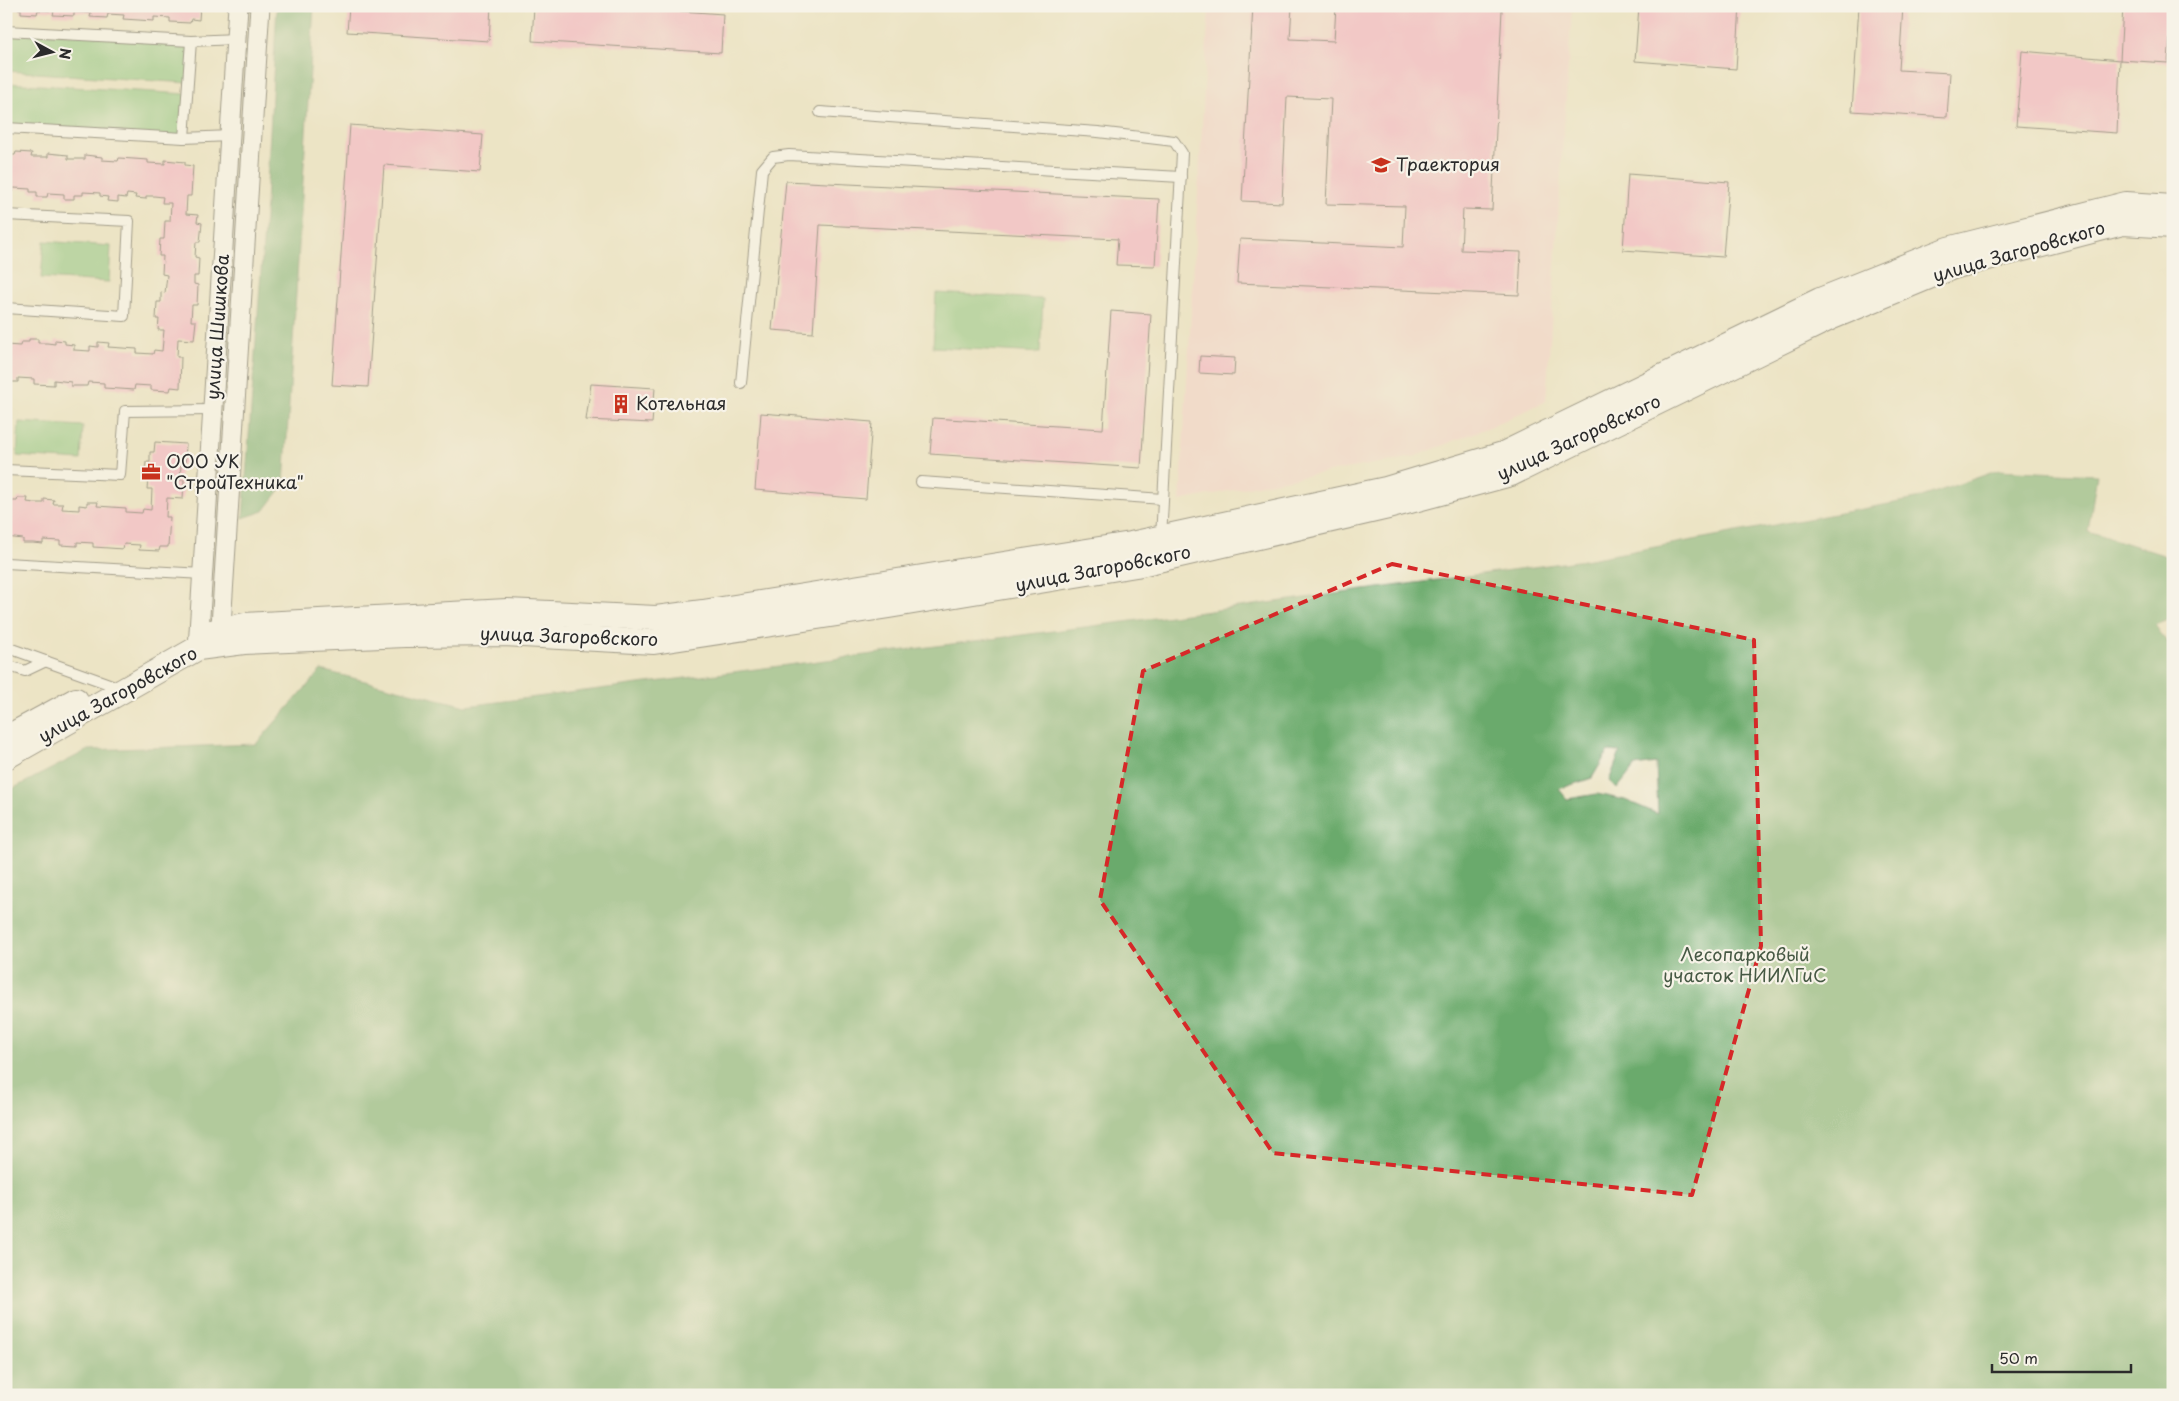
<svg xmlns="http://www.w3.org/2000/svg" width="2179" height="1401" font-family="'Playpen Sans',sans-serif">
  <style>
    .built { fill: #f7d0cf }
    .green { fill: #84c47d; stroke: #587854 }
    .forest { fill: #6baa6c; stroke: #4b6a4c; fill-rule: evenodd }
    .building { fill: #f8a6c7 }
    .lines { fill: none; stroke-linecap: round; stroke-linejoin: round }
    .service-casing { stroke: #484742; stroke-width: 12 }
    .minor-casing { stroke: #484742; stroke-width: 21 }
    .tertiary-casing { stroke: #484742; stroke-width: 26 }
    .service { stroke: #fff; stroke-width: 10 }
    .minor { stroke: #fff; stroke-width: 19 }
    .tertiary { stroke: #fff; stroke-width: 24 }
    .marked { fill: none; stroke: #d62828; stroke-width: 4; stroke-dasharray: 10 6; stroke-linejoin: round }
    .labels { text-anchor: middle; stroke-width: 4.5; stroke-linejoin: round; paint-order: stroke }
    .poi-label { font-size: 18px; fill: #2b2b2b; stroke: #f7f3e8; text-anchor: start }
    .street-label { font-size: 18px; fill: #2b2b2b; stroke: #f7f3e8 }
    .park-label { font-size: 18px; fill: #465944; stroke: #f7f3e8 }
  </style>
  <rect width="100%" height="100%" fill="#f7f3e8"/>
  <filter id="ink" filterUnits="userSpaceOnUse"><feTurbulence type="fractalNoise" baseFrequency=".02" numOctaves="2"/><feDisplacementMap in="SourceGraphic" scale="10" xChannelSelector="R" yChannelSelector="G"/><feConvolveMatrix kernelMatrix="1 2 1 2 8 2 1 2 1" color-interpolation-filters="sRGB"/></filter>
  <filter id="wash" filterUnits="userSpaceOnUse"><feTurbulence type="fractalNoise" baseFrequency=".0096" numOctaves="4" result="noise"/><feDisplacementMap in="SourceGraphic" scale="20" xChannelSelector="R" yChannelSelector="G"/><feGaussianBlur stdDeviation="1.12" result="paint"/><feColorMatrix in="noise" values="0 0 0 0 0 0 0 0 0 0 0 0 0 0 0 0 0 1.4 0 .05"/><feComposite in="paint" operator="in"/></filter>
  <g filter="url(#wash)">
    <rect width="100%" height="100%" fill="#ece4c5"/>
    <polygon class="built" points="1209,6 1572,6 1546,401 1492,426 1413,457 1277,481 1180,501"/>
    <g class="green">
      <polygon points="6,31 191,41 188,83 6,71"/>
      <polygon points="6,83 187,94 184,138 6,128"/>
      <polygon points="44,241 111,246 109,282 41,278"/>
      <polygon points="936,293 1043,299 1040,353 933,347"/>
      <polygon points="19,422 83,426 81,460 17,456"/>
    </g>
    <g class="forest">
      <polygon points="277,6 314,6 284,485 264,511 243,518 266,203"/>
      <path d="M 1999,470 L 2097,475 L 2088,531 L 2173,558 L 2173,618 L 2155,625 L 2173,651 L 2173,1395 L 6,1395 L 6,792 L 88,750 L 256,744 L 321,670 L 466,706 L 1202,612 L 1584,560 L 1916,499 ZM 1608,751 L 1620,752 L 1609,781 L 1617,789 L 1635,766 L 1656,763 L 1658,814 L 1625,800 L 1597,794 L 1567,799 L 1559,789 L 1592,778 Z"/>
    </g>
    <g id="blocks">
      <g class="building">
        <polygon points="6,6 200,6 199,20 191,19 190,23 170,22 170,18 154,17 154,21 123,19 124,15 108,14 107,18 90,17 91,13 74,12 74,16 53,15 54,11 38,10 37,14 21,13 21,9 6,8"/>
        <polygon points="349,6 491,6 489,41 347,32"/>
        <polygon points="534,6 609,6 723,14 721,53 532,41"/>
        <polygon points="1253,6 1292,6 1290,39 1334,41 1336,6 1421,6 1502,10 1492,210 1463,209 1461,250 1521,252 1519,295 1237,283 1240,239 1403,247 1405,206 1326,204 1331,99 1287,97 1282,203 1242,201"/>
        <polygon points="1639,6 1740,6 1736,69 1635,61"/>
        <polygon points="1859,6 1903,6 1899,70 1950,73 1947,117 1852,111"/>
        <polygon points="2123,6 2172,6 2168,63 2120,60"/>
        <polygon points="2022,51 2120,60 2117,133 2016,126"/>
        <polygon points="350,125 483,135 480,172 384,165 368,387 332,385"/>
        <polygon points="16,152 32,153 31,157 48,157 48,153 68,155 68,159 85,159 85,155 102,157 102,160 118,161 119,158 148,160 148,163 165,164 165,160 185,162 185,165 193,166 191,196 187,196 186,214 198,215 197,222 202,223 200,242 196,242 195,257 199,258 198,276 194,276 194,284 198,285 197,305 192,305 191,321 196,321 194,340 178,339 177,357 181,357 180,388 171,387 170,391 151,390 151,386 135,385 134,390 120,389 104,388 104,383 88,382 87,386 71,386 71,382 54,380 54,385 34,384 34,379 18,378 18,382 6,382 6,345 20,346 21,342 29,342 29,339 38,339 38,343 47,343 55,344 55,340 65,341 65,344 74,345 74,350 90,351 90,346 98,347 98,342 109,343 108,347 137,349 137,353 153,354 154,350 162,351 164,330 158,330 159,319 156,319 157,302 161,302 161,292 165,293 167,275 162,274 163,256 159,256 160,239 164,239 165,221 170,221 171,203 162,203 163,197 154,196 146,196 146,199 135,198 136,195 127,194 126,198 118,197 118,202 107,201 108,197 100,196 100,193 83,192 83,195 74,195 74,199 64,199 64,194 48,193 47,197 37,197 37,192 30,192 30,189 14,188 13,191 6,191 6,155 15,155"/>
        <polygon points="1628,174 1729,182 1723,257 1623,250"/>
        <polygon points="786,181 1159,199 1155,266 1116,265 1118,239 820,225 813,333 772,330"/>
        <polygon points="1111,311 1151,314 1141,468 930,454 933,418 1103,429"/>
        <polygon points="1200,356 1235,358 1234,375 1199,373"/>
        <polygon points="591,384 655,388 652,423 586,420"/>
        <polygon points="761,413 872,422 866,499 755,490"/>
        <polygon points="155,442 186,444 185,464 181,464 180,480 184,480 183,499 167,498 166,517 170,517 168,547 160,547 159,551 139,550 140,545 124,544 123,549 109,548 93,547 93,543 77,542 77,546 60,545 60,541 43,540 43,544 33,543 23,543 23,539 6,537 6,505 9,505 9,501 17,501 18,498 28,498 27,502 35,503 44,503 44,499 54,500 53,504 63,504 62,509 79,510 79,505 87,506 87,502 98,502 97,506 126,508 126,512 142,513 143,509 151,510 152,489 147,489 148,478 144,478 146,462 150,462 150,452 154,452"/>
      </g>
    </g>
  </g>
  <g filter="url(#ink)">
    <use href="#blocks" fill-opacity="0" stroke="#484742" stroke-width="1"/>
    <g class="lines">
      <g class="service-casing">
        <g id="service">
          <polyline points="6,31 191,41 236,39"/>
          <polyline points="820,112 1098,132 1174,141 1182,153 1161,538"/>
          <polyline points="6,128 184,138 230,136"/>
          <polyline points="184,138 191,41"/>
          <polyline points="6,215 129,221 124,316 6,308"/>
          <polyline points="741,383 762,170 773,157 789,155 1181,177"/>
          <polyline points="6,470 120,475 125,411 213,410"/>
          <polyline points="921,482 1163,499"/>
          <polyline points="6,563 203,574"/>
          <polyline points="6,647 123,689"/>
          <polyline points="6,665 25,671 46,661"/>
        </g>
      </g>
      <g class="minor-casing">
        <g id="minor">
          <polyline points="220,642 260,6"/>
          <polyline points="198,648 238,6"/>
        </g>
      </g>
      <g class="tertiary-casing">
        <g id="tertiary">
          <polyline points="211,632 245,625 507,611 656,618 703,612 1131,544 1386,489 1503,454 1820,300 1948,249 2126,204 2173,207"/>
          <polyline points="6,738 76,700"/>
          <polyline points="6,757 198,648 244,642 405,635 504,634 654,642 889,606 1136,565 1388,507 1511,474 1830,318 1953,267 2123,223 2173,226"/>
        </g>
      </g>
      <use href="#service" class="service"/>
      <use href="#minor" class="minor"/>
      <use href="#tertiary" class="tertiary"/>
    </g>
  </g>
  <path d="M0 0H2179V1401H0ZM 1392,564 L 1754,640 L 1761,946 L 1692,1195 L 1273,1153 L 1100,900 L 1143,671 Z" fill="#ece4c5" fill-opacity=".55" fill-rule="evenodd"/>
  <path class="marked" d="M 1392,564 L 1754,640 L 1761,946 L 1692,1195 L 1273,1153 L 1100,900 L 1143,671 Z"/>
  <defs>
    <g id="school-bare" transform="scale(1.5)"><path d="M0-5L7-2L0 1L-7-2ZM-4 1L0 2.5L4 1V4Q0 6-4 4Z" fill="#c8321e" stroke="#f7f3e8" stroke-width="2.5" paint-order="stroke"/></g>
    <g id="building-bare" transform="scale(1.5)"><path d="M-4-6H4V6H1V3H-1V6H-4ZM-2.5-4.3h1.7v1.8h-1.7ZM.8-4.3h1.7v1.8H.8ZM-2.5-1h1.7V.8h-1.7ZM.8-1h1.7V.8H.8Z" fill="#c8321e" stroke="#f7f3e8" stroke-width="2.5" paint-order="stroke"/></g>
    <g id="office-bare" transform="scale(1.5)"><path d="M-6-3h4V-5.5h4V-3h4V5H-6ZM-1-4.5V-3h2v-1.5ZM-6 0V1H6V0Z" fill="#c8321e" stroke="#f7f3e8" stroke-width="2.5" paint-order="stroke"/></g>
  </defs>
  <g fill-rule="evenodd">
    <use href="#school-bare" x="1381" y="165"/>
    <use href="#building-bare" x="621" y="404"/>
    <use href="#office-bare" x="151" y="472"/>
  </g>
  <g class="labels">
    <g class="poi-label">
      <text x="1396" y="171">Траектория</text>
      <text x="636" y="410">Котельная</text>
      <text x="166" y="468">ООО УК<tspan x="166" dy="21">"СтройТехника"</tspan></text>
    </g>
    <g class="street-label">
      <text transform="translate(2019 252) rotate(-16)" y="6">улица Загоровского</text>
      <text transform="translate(218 327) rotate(-86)" y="6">улица Шишкова</text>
      <text transform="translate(1579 438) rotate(-25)" y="6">улица Загоровского</text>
      <text transform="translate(1103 569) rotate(-11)" y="6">улица Загоровского</text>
      <text transform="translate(569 637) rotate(2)" y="6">улица Загоровского</text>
      <text transform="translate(118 695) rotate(-29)" y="6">улица Загоровского</text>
    </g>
    <g class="park-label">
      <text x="1745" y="961">Лесопарковый<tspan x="1745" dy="21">участок НИИЛГиС</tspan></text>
    </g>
  </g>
  <rect width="2179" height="1401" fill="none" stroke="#f7f3e8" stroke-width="25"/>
  <g transform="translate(52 52) rotate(97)" stroke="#f7f3e8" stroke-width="4" paint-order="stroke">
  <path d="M0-4L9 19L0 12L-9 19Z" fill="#2b2b2b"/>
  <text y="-8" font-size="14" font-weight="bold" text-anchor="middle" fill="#2b2b2b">N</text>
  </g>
  <path d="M1992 1364v8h139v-8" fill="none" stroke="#2b2b2b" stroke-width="2.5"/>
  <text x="1999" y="1364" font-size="15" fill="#2b2b2b" stroke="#f7f3e8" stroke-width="4" paint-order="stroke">50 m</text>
</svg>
